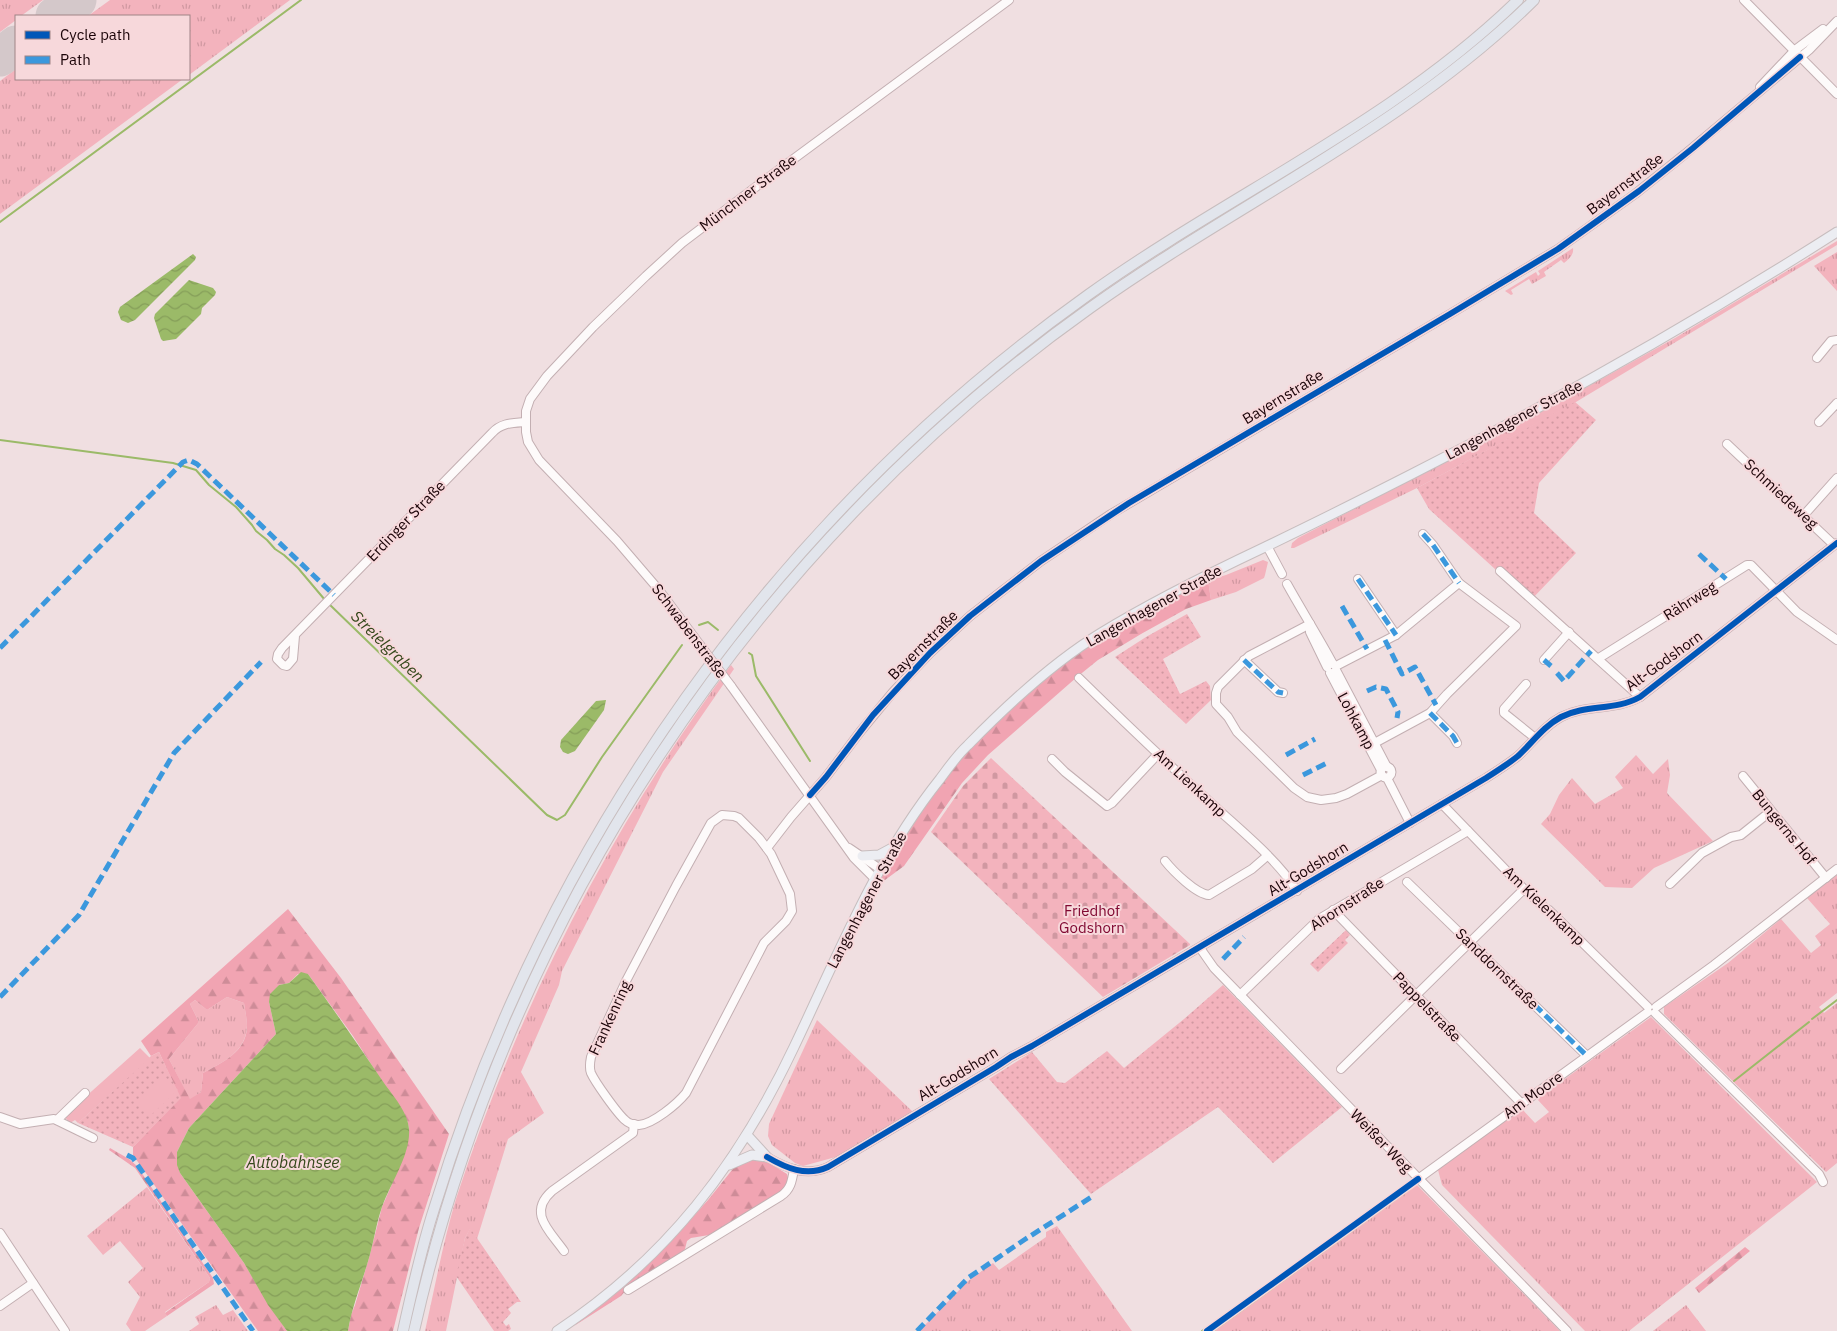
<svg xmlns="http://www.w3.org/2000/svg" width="1837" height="1331" font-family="'IBM Plex Sans',sans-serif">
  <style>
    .grass { fill: url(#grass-tufts) }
    .forest { fill: url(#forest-firs); fill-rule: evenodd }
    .cemetery { fill: url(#cemetery-stones) }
    .park { fill: url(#park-dots) }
    .pitch { fill: #f3b3bd }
    .water { fill: url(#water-waves) }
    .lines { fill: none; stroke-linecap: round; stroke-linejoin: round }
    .stream { stroke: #9bba68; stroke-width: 2 }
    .runway { stroke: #d4c8ca; stroke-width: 39 }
    .minor-casing { stroke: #c3afb2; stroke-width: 10 }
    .major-casing { stroke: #c7bdbe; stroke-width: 11 }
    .highway-casing { stroke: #c7bdbe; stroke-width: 12 }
    .minor { stroke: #fdfafa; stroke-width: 8 }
    .major { stroke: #ecedf2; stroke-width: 9 }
    .highway { stroke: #e2e5ec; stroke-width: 10 }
    .minor-bridge-casing { stroke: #c3afb2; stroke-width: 10; stroke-linecap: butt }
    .minor-bridge { stroke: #fdfafa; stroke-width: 8 }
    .quiet { stroke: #3b98dd; stroke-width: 5; stroke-dasharray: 10 5; stroke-linecap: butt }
    .cycleway-casing { stroke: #f7d8db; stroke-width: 9 }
    .cycleway { stroke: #0057b8; stroke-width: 6 }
    .labels { text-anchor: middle; stroke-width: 4; stroke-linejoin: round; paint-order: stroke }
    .street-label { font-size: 15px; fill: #1a0307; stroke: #f7d8db }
    .park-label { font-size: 15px; fill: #810932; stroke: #f7d8db }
    .water-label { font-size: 16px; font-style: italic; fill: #34481b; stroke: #f7d8db }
  </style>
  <defs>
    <pattern id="grass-tufts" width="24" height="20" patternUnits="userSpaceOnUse" patternTransform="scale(1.25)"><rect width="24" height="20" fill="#f3b3bd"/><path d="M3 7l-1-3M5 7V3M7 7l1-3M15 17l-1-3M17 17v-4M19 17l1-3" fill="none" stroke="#d098a1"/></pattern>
    <pattern id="forest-firs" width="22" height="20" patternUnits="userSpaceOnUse" patternTransform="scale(1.25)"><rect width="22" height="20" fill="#f1a4b2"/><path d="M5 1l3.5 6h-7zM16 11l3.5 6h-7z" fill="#ce8c98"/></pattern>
    <pattern id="cemetery-stones" width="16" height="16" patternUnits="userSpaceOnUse" patternTransform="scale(1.25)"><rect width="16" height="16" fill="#f3b3bd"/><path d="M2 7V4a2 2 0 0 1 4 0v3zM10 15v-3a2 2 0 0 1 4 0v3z" fill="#d098a1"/></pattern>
    <pattern id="park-dots" width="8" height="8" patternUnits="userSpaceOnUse" patternTransform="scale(1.25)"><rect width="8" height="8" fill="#f3b3bd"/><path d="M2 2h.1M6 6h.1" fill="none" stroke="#d098a1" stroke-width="1.8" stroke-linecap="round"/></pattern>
    <pattern id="water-waves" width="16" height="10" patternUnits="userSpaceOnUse" patternTransform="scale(1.25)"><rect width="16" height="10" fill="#9bba68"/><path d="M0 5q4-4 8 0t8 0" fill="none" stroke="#859e59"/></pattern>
  </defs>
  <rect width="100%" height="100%" fill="#f0dfe1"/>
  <g class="grass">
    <polygon points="0,0 43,0 21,16 16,16 16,20 0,32"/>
    <polygon points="110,0 290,0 189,75 189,16 88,16"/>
    <polygon points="16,69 16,79 183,79 0,214 0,81"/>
    <polygon points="1837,241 1837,245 1571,405 1417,488 1294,548 1291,548 1292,543 1298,538 1560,402 1675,338"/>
    <path d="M 1573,248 C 1574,255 1569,259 1564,263 L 1561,260 L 1544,272 L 1546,276 L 1532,284 L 1529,279 L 1511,290 L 1513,294 L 1511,295 L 1505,291 L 1536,272 L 1538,276 L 1540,274 L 1538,271 Z"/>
    <polygon points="1837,252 1837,291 1814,266"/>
    <polygon points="1263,560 1268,562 1265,575 1264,578 1236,592 1211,600 1208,580 1226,575"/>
    <path d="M 731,665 L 734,669 L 663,772 L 562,971 L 559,985 L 521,1072 L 544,1113 L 508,1139 L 477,1239 L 470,1229 L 465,1238 L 446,1331 L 425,1331 C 435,1287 443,1242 456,1199 C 518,1008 611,826 731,665 Z"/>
    <polygon points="1636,755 1653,774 1668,759 1670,775 1667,793 1713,841 1654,868 1632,888 1605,887 1541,824 1550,814 1559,795 1572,778 1595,804 1623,788 1615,777"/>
    <polygon points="1837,875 1837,993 1819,1007 1824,1013 1837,1003 1837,1163 1826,1172 1664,1014 1664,1007 1728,963 1781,919 1811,953 1821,945 1815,936 1830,924 1807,898"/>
    <path d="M 227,997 L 244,1003 C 245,1010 247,1019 247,1026 C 246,1052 223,1062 203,1073 L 201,1092 L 190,1100 L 169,1059 L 199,1022 L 190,1004 L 195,1000 L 207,1010 Z"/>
    <polygon points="1651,1017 1817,1182 1629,1331 1585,1331 1442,1185 1438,1170 1522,1109 1535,1123 1549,1112 1537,1099"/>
    <polygon points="817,1020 913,1112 843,1155 803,1166 795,1163 772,1145 768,1136 769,1124"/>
    <polygon points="1416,1184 1560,1331 1214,1331"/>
    <polygon points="147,1187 210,1278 209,1282 165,1312 167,1316 145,1331 131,1331 126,1324 140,1297 128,1282 143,1268 120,1241 103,1255 87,1236"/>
    <polygon points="1057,1226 1132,1331 919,1331 968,1281 993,1263 999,1270 1046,1237 1046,1232"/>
    <polygon points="216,1305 223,1315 233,1310 248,1331 189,1331 199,1324 195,1317"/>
    <polygon points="1686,1305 1706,1331 1653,1331"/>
  </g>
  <g class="forest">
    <path d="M 1208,580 L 1211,600 L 1186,609 L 1141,634 L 1098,660 L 1077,677 L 988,755 L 962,783 L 904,866 L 885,880 L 882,881 L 882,877 C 928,779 1008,699 1098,639 C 1114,628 1133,619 1151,610 C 1170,599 1188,588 1208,580 Z"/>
    <path d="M 288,909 L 341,978 L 449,1134 L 419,1228 L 393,1331 L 348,1331 L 351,1315 L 355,1305 L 369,1258 L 382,1207 L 392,1184 L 409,1128 L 407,1120 L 353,1036 L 308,974 L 298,974 L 289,983 L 279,985 L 269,1002 L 276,1034 L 189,1128 L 177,1152 L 180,1173 L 244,1263 L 269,1305 L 287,1331 L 258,1331 L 133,1155 L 133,1147 L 180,1098 L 159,1052 L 151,1056 L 141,1041 ZM 227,997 L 244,1003 C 245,1010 247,1019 247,1027 C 246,1052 223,1062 203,1073 L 201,1092 L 190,1099 L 169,1059 L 199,1022 L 190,1004 L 195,1000 L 207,1010 Z"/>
    <polygon points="110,1148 129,1159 137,1166 213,1278 214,1284 167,1316 165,1313 209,1282 210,1278 135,1168 109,1150"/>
    <polygon points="755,1158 766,1161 787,1174 789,1181 785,1190 709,1235 691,1238 687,1241 685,1249 682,1253 626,1290 621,1296 574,1326 639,1272 674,1238 708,1200 736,1165"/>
    <polygon points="1745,1247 1750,1251 1699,1293 1695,1288"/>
  </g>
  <polygon class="cemetery" points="991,758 1190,944 1190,945 1103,997 931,832 963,786"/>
  <g class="park">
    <polygon points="1575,402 1596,420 1539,483 1534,513 1576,553 1530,601 1429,509 1417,488"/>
    <polygon points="1187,614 1201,637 1163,659 1180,694 1206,681 1210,686 1211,700 1186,724 1115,657 1146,637"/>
    <polygon points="1346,930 1350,935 1345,940 1348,943 1318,972 1310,964"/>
    <polygon points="1223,985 1342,1107 1273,1163 1218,1107 1091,1194 989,1079 1032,1052 1057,1082 1065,1083 1107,1051 1124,1068 1184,1019"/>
    <polygon points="159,1052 181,1098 133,1147 78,1123 151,1056"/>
    <polygon points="470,1228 521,1302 517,1302 508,1309 511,1313 503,1322 506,1326 509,1324 511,1329 508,1331 494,1331 456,1276 465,1238"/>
  </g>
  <g class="pitch">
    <polygon points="140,1048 150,1058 78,1123 75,1120 70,1123 64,1116"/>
    <polygon points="165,1077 178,1090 150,1116 137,1103"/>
  </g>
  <g class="water">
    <polygon points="193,254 196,257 195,260 135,320 128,323 121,320 118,312 120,307"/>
    <polygon points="189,280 213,288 216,292 215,295 202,308 201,314 176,339 163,341 161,339 154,318 155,314"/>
    <polygon points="606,700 604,710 575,751 568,754 563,752 560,747 561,740 596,701"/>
    <path d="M 301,972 L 308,974 C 334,1010 359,1046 384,1083 C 393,1096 408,1112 409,1129 C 411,1154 390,1184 382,1207 C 376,1224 374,1241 369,1258 C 362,1283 352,1306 348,1331 L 287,1331 L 268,1305 L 244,1263 L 180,1173 L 177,1165 L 177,1152 L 189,1128 L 276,1034 L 269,1002 L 270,994 L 279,985 L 289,983 Z"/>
  </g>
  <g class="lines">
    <g class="stream">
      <polyline points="0,222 301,0"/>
      <polyline points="0,440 173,463 196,470 209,485 236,507 252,525 256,531 267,540 275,549 284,555 298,568 325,600"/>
      <polyline points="328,603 547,815 557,820 565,815 602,757 682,645"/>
      <polyline points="699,625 708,622 718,630"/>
      <polyline points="749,653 752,655 756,676 810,761"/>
      <polyline points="1812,1019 1837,1000"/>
      <polyline points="1734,1081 1809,1022"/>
      <polyline points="1202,1331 1407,1184"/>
      <polyline points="1213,1331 1410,1189"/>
    </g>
    <g class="runway">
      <polyline points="55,16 77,0"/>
      <polyline points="0,57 16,45"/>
    </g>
    <g class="minor-casing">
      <g id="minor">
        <polyline points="1744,0 1837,94"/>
        <polyline points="1760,87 1795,50 1823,29"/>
        <polyline points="1817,358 1831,341 1837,340"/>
        <polyline points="1819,422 1837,403"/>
        <polyline points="1727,444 1834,545"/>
        <polyline points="1804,515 1837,478"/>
        <polyline points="1423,534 1433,545 1459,583"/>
        <polyline points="1267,546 1282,574"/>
        <polyline points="1500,571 1640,697"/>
        <polyline points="1358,579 1396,635"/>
        <path d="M 1287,584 C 1302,611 1318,636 1333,664"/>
        <polyline points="1310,624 1249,656 1218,687 1216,693 1216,704 1228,717 1237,732 1294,788 1307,797 1321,800 1336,798 1347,794 1382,775"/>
        <polyline points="1310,624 1310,632 1327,667"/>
        <path d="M 295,636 L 293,659 L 287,666 L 283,665 L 277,659 L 278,654 L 282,648 L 492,433 C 501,423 512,423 525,422"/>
        <polyline points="700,645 659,590 617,541 539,460 528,442 526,432 526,411 530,399 547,376 593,327 646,276 682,243 765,180 1009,0"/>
        <polyline points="1599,658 1747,565 1751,565 1797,612 1837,640"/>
        <polyline points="1244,660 1278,692 1283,693"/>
        <polyline points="1544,660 1569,632"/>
        <polyline points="1336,666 1396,635 1459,583 1516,626 1447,694 1430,713 1369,746"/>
        <polyline points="1336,670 1387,767"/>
        <polyline points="1330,673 1381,770"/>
        <path d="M 1079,678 C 1123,721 1167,763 1212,804 C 1239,829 1278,860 1297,891"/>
        <polyline points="1526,684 1504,709 1504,713 1535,738"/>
        <polyline points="731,686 854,858 875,879"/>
        <polyline points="1430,713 1453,736 1457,743"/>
        <polyline points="1052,759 1065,772 1107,806 1112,803 1158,754"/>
        <circle cx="1386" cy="772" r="5.5"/>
        <polyline points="1743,776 1826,878"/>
        <polyline points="1387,778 1410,823"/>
        <polyline points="1442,804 1524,889 1545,908 1549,910 1648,1007"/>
        <path d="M 722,815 L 734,816 L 739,818 L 759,838 L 771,854 L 790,894 L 792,911 L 786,921 L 764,943 L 686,1093 C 677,1104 653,1124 639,1125 C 634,1125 628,1123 625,1120 C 617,1113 595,1082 591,1073 C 589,1068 590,1062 591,1057 L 626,981 L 676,886 L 711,823 Z"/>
        <polyline points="767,848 791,817 826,777 860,732 893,692 930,653 970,616 1002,591 1041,561 1111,514 1450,314 1558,249 1635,194 1685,154 1809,50 1837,21"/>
        <polyline points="849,848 880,869"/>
        <path d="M 1165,861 C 1173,871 1196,894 1209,895 L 1252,869 L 1267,856"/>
        <polyline points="1407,882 1587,1056"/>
        <polyline points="1670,884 1702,853 1731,837 1741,835 1771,811"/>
        <polyline points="1333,910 1522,1104"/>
        <polyline points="1200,948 1214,968 1567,1331"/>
        <polyline points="1240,995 1319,919 1468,831"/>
        <polyline points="1656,1007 1714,965 1837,869"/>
        <polyline points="1655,1013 1819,1174 1823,1182"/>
        <polyline points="1341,1069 1524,889"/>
        <polyline points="0,1117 20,1124 54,1119 93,1138"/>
        <polyline points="57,1120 85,1093"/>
        <path d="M 767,1157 C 786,1168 806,1177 828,1167 L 996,1067 L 1011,1057 L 1032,1046 L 1486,778 C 1497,771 1508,764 1518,756 C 1532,743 1544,726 1561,717 C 1586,704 1615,711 1640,697 L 1837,543"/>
        <polyline points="1418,1179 1648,1012"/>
        <polyline points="0,1233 65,1331"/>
        <path d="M 564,1251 C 550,1231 527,1213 552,1191 L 633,1133 L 634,1124"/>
        <path d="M 628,1290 L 781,1196 C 791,1189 792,1181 794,1169"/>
        <polyline points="0,1306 33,1283"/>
      </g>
    </g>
    <g class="major-casing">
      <g id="major">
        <polyline points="862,856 879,855 892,848"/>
        <polyline points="747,1135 767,1157"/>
        <polyline points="729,1165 752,1155 767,1157"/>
        <path d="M 557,1331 C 667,1258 738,1165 794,1047 C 838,955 876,859 940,779 C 949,767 957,755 968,745 C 1008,704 1052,663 1101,633 C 1153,601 1208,574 1263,548 C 1313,524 1363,499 1412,474 C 1558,400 1699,320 1837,232"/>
      </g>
    </g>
    <g class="highway-casing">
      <g id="highway">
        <path d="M 403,1331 C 412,1290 421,1249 434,1209 C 547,841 774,519 1088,295 C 1229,194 1393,122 1518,0"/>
        <path d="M 414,1331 C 506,922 748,551 1090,308 C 1237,203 1405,127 1534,0"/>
      </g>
    </g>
    <use href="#minor" class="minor"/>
    <use href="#major" class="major"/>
    <use href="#highway" class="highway"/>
    <g class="minor-bridge-casing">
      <polyline id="minor-bridge" points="700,645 731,686"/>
    </g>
    <use href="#minor-bridge" class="minor-bridge"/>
    <g class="quiet">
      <polyline points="1423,534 1433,545 1459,583"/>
      <polyline points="1699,554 1726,579"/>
      <polyline points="1358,579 1396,635"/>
      <polyline points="1342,606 1367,649"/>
      <polyline points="1385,640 1402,674 1415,667 1436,705"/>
      <polyline points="0,648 183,462 189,460 197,464 334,595"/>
      <polyline points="1244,660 1278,692 1283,693"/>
      <polyline points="1544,660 1551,666"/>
      <polyline points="1557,673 1564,681 1591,651"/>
      <polyline points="1367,691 1376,687 1386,689 1398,712 1397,718"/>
      <polyline points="1430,713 1453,736 1457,743"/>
      <polyline points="1286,755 1315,739"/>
      <polyline points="1303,775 1327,763"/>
      <polyline points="1470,942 1587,1056"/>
      <polyline points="1223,959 1244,937"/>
      <polyline points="0,997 79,915 174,753 261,662"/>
      <polyline points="127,1155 133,1158 139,1167 253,1331"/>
      <polyline points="917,1331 968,1278 1024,1240 1093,1196"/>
    </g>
    <g class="cycleway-casing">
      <g id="cycleway">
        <polyline points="810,795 826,777 873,715 930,653 970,616 1041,561 1129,503 1450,314 1558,249 1639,191 1693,148 1800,57"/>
        <path d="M 767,1157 C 786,1168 806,1177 828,1167 L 996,1067 L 1011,1057 L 1032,1046 L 1486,778 C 1497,771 1508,764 1518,756 C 1532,743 1544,726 1561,717 C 1586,704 1615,711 1640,697 L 1837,543"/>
        <polyline points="1207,1331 1418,1179"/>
      </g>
    </g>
    <use href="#cycleway" class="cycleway"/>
  </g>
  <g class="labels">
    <g class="street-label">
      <text transform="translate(1625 184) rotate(-37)" y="5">Bayernstraße</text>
      <text transform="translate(748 193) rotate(-37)" y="5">Münchner Straße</text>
      <text transform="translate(1283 397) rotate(-31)" y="5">Bayernstraße</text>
      <text transform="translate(1514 420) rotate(-28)" y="5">Langenhagener Straße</text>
      <text transform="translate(1781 494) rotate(43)" y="5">Schmiedeweg</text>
      <text transform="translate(406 521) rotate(-46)" y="5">Erdinger Straße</text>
      <text transform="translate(1690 601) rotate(-32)" y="5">Rährweg</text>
      <text transform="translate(1154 606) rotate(-29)" y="5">Langenhagener Straße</text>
      <text transform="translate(689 631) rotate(53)" y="5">Schwabenstraße</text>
      <text transform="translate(923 645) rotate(-45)" y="5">Bayernstraße</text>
      <text transform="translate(1664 661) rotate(-36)" y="5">Alt-Godshorn</text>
      <text transform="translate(1356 721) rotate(62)" y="5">Lohkamp</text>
      <text transform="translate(1190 783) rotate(43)" y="5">Am Lienkamp</text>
      <text transform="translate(1784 827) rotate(51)" y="5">Bungerns Hof</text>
      <text transform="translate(1308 869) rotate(-31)" y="5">Alt-Godshorn</text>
      <text transform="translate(867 900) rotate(-62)" y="5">Langenhagener Straße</text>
      <text transform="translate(1347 904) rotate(-33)" y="5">Ahornstraße</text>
      <text transform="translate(1544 906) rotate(44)" y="5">Am Kielenkamp</text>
      <text transform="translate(1497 969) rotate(44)" y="5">Sanddornstraße</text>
      <text transform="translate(1427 1007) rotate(46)" y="5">Pappelstraße</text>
      <text transform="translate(610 1018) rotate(-65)" y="5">Frankenring</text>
      <text transform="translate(958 1074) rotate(-31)" y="5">Alt-Godshorn</text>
      <text transform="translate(1533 1095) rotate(-36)" y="5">Am Moore</text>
      <text transform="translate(1381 1141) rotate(46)" y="5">Weißer Weg</text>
    </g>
    <g class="park-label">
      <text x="1092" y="916">Friedhof<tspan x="1092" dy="17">Godshorn</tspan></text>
    </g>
    <g class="water-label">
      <text transform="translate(388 646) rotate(44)" y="6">Streielgraben</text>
      <text x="293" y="1168">Autobahnsee</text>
    </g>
  </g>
  <rect x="15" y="15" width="175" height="65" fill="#f7d8db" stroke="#9f8386"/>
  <rect x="25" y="31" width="25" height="8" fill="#0057b8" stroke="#9f8386"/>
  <text x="60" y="40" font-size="15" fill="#1a0307">Cycle path</text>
  <rect x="25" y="56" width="25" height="8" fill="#3b98dd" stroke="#9f8386"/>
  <text x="60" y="65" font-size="15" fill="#1a0307">Path</text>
</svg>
